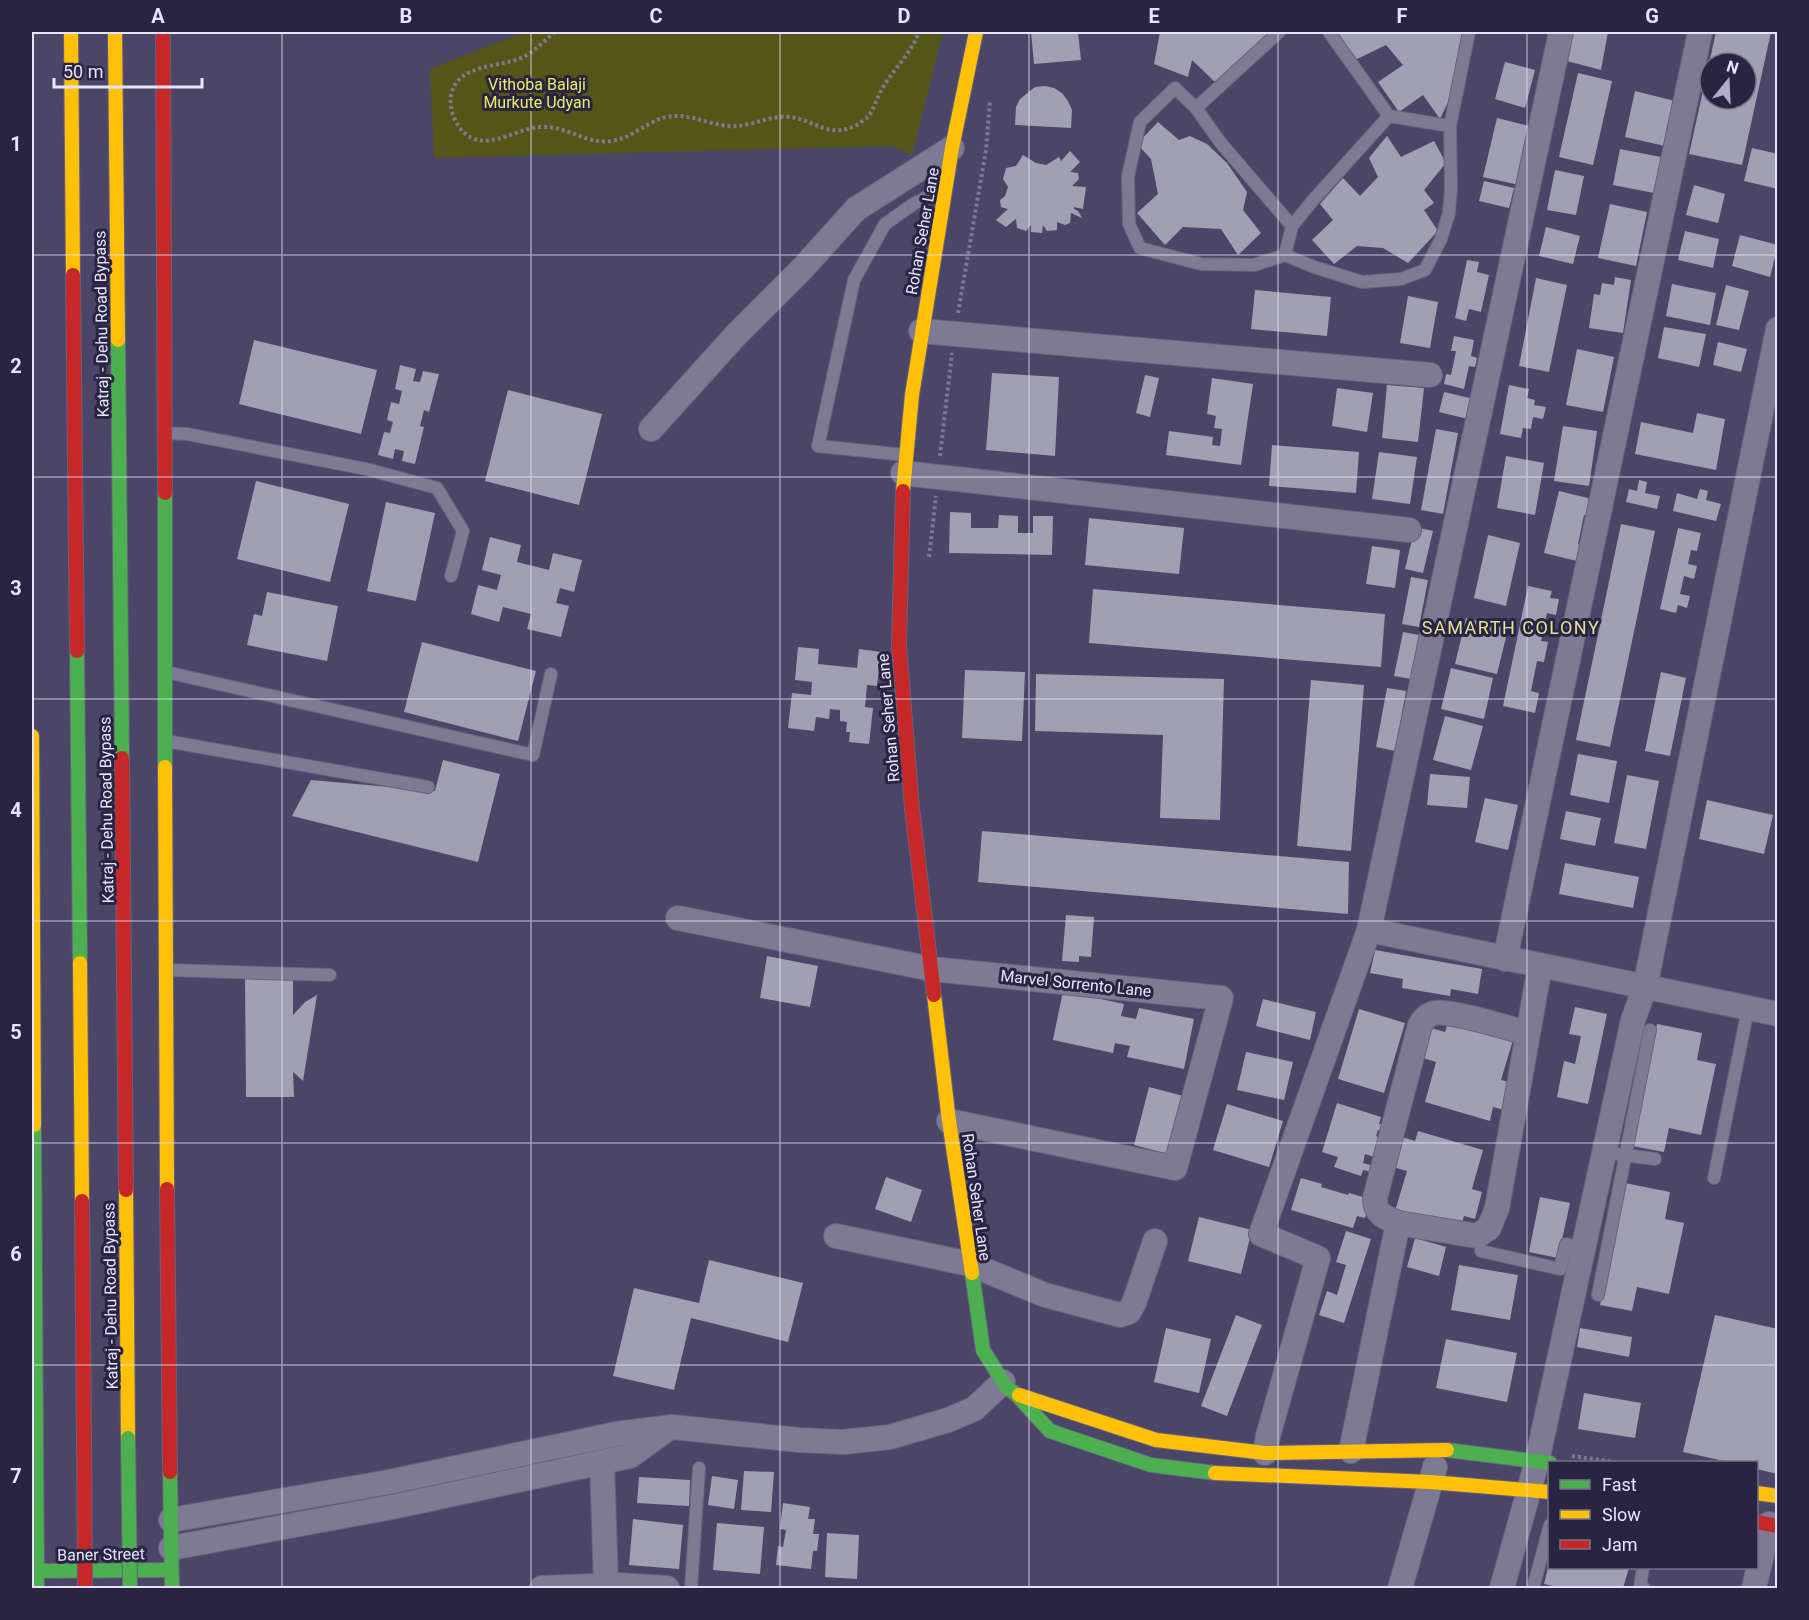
<svg xmlns="http://www.w3.org/2000/svg" width="1809" height="1620" font-family="Roboto,sans-serif">
  <style>
    .green { fill: #565518 }
    .building { fill: #a19fb2; fill-rule: evenodd }
    .lines { fill: none; stroke-linecap: round; stroke-linejoin: round }
    .lane-casing { stroke: #67627d; stroke-width: 14 }
    .street-casing { stroke: #67627d; stroke-width: 26 }
    .fast-casing { stroke: #67627d; stroke-width: 16 }
    .slow-casing { stroke: #67627d; stroke-width: 16 }
    .jam-casing { stroke: #67627d; stroke-width: 16 }
    .path { stroke: #7d7992; stroke-width: 4; stroke-dasharray: 3 3; stroke-linecap: butt }
    .lane { stroke: #7e7a94; stroke-width: 12 }
    .street { stroke: #7e7a94; stroke-width: 24 }
    .fast { stroke: #4caf50; stroke-width: 14 }
    .slow { stroke: #ffc107; stroke-width: 14 }
    .jam { stroke: #c62828; stroke-width: 14 }
    .fast-bridge-casing { stroke: #67627d; stroke-width: 16; stroke-linecap: butt }
    .jam-bridge-casing { stroke: #67627d; stroke-width: 16; stroke-linecap: butt }
    .fast-bridge { stroke: #4caf50; stroke-width: 14 }
    .jam-bridge { stroke: #c62828; stroke-width: 14 }
    .grid { fill: none; stroke: #e7e5fd; stroke-width: 1.5; stroke-opacity: 0.55 }
    .labels { text-anchor: middle; stroke-width: 6; stroke-linejoin: round; paint-order: stroke }
    .park-label { font-size: 16px; fill: #ecec64; stroke: #282442 }
    .street-label { font-size: 16px; fill: #e7e5fd; stroke: #282442 }
    .neighbourhood-label { font-size: 18px; letter-spacing: 1.5px; fill: #e2e294; stroke: #282442 }
    .neatline { fill: none; stroke: #e7e5fd; stroke-width: 2 }
    .grid-label { font-size: 20px; text-anchor: middle; font-weight: bold; fill: #e7e5fd }
  </style>
  <rect width="100%" height="100%" fill="#4b4568"/>
  <polygon class="green" points="525,32 943,32 912,155 891,146 434,158 430,69"/>
  <g class="building">
    <polygon points="1031,32 1078,32 1081,60 1034,64"/>
    <polygon points="1160,32 1269,32 1215,82 1192,60 1188,77 1154,64"/>
    <polygon points="1338,32 1462,32 1450,98 1440,119 1423,95 1399,112 1378,82 1403,65 1386,45 1355,60"/>
    <polygon points="1572,32 1608,32 1601,70 1567,61"/>
    <path d="M 1716,32 L 1771,32 L 1742,165 L 1689,154 ZM 1710,63 L 1746,63 L 1746,99 L 1710,99 Z"/>
    <polygon points="1505,62 1535,70 1525,108 1495,99"/>
    <polygon points="1578,73 1612,81 1593,165 1559,157"/>
    <polygon points="1045,86 1054,88 1062,93 1068,101 1072,110 1071,128 1015,125 1016,107 1020,99 1035,87"/>
    <polygon points="1635,91 1675,101 1665,146 1625,137"/>
    <polygon points="1497,118 1533,127 1519,185 1483,177"/>
    <polygon points="1158,122 1179,140 1190,136 1207,144 1227,163 1247,192 1243,210 1261,233 1238,255 1221,229 1183,227 1165,245 1137,213 1158,194 1151,159 1137,144"/>
    <polygon points="1387,136 1401,157 1434,141 1446,163 1424,190 1434,203 1424,210 1438,231 1408,263 1383,248 1357,246 1334,264 1312,240 1333,220 1320,204 1343,178 1360,196 1378,177 1369,158"/>
    <polygon points="1752,148 1778,154 1778,189 1744,181"/>
    <polygon points="1620,149 1666,158 1659,194 1613,185"/>
    <polygon points="1070,151 1080,162 1070,172 1078,173 1079,179 1072,186 1086,187 1083,209 1074,207 1074,209 1078,211 1082,218 1071,213 1070,223 1065,225 1057,222 1057,230 1047,231 1043,225 1042,233 1031,232 1031,225 1026,231 1017,228 1016,219 1006,227 996,220 1008,209 1001,207 1000,200 1005,196 1008,187 1003,179 1006,168 1016,166 1023,155 1036,163 1046,165 1059,157 1061,161"/>
    <polygon points="1555,170 1584,176 1576,215 1547,210"/>
    <polygon points="1484,181 1514,188 1509,208 1479,201"/>
    <polygon points="1694,185 1725,194 1718,223 1686,215"/>
    <polygon points="1610,204 1647,212 1636,266 1598,258"/>
    <polygon points="1546,227 1580,236 1573,264 1539,256"/>
    <polygon points="1685,231 1719,239 1713,268 1678,260"/>
    <polygon points="1740,235 1778,245 1770,277 1732,266"/>
    <polygon points="1467,260 1479,262 1477,272 1489,275 1481,312 1469,309 1466,321 1455,318"/>
    <polygon points="1615,277 1631,280 1623,333 1589,328 1594,294 1600,295 1602,283 1614,285"/>
    <polygon points="1536,278 1567,285 1549,372 1519,366"/>
    <polygon points="1672,284 1716,293 1710,325 1666,316"/>
    <polygon points="1726,285 1749,291 1739,330 1716,325"/>
    <polygon points="1255,290 1331,297 1327,336 1251,329"/>
    <polygon points="1408,296 1438,302 1430,348 1400,343"/>
    <polygon points="1664,327 1706,334 1699,367 1658,358"/>
    <polygon points="1454,336 1474,340 1471,356 1477,358 1475,367 1469,366 1464,389 1444,384 1446,374 1451,375 1456,351 1451,351"/>
    <polygon points="254,340 377,370 361,434 239,404"/>
    <polygon points="1718,342 1747,349 1741,372 1713,365"/>
    <polygon points="1577,349 1614,357 1603,412 1566,405"/>
    <polygon points="400,365 416,369 413,381 420,382 423,371 439,374 429,412 424,410 420,426 424,427 415,464 402,461 404,451 395,449 393,459 378,455 384,432 390,433 393,422 387,420 391,402 399,404 402,391 395,389"/>
    <polygon points="992,373 1059,377 1055,456 986,450"/>
    <polygon points="1145,375 1159,378 1150,417 1136,413"/>
    <polygon points="1212,378 1253,384 1241,465 1166,455 1169,431 1213,437 1212,445 1220,446 1222,429 1214,428 1216,416 1207,414"/>
    <polygon points="1387,385 1424,388 1418,442 1382,438"/>
    <polygon points="1509,385 1529,389 1527,398 1535,400 1534,405 1546,407 1543,419 1533,417 1531,429 1523,428 1521,438 1500,434"/>
    <polygon points="1337,388 1373,393 1367,432 1332,426"/>
    <polygon points="508,390 602,414 579,505 485,481"/>
    <polygon points="1444,392 1474,399 1468,419 1439,412"/>
    <polygon points="1697,413 1725,419 1716,470 1635,454 1641,422 1693,433"/>
    <polygon points="1563,426 1597,431 1589,486 1554,481"/>
    <polygon points="1436,429 1458,433 1443,514 1421,510"/>
    <polygon points="1272,445 1359,452 1356,493 1269,486"/>
    <polygon points="1379,452 1417,457 1410,504 1372,499"/>
    <polygon points="1506,456 1544,463 1535,515 1497,508"/>
    <polygon points="1639,480 1647,482 1645,493 1660,496 1657,509 1626,502 1629,489 1637,491"/>
    <polygon points="256,481 349,504 330,582 237,559"/>
    <polygon points="1700,489 1708,491 1706,500 1721,504 1716,521 1673,511 1677,493 1697,499"/>
    <polygon points="1559,491 1596,500 1592,517 1584,515 1578,544 1585,545 1581,562 1544,553"/>
    <polygon points="386,502 435,513 416,601 367,591"/>
    <polygon points="950,512 971,513 971,528 998,528 999,515 1018,516 1018,533 1033,533 1033,516 1053,516 1052,555 949,553"/>
    <polygon points="1089,518 1184,528 1179,574 1085,565"/>
    <polygon points="1621,524 1655,531 1610,747 1576,740"/>
    <polygon points="1415,527 1433,531 1423,573 1405,569"/>
    <polygon points="1678,528 1701,533 1697,551 1691,550 1688,564 1697,566 1694,579 1684,576 1680,594 1690,596 1687,608 1678,605 1676,613 1660,609"/>
    <polygon points="1488,535 1520,543 1506,606 1474,598"/>
    <polygon points="490,537 521,545 517,562 549,570 553,553 582,560 574,592 560,588 556,603 569,606 561,637 527,629 531,614 503,607 499,622 471,614 478,585 497,590 501,575 482,570"/>
    <polygon points="1372,546 1400,550 1395,588 1366,584"/>
    <polygon points="1411,577 1428,580 1419,627 1402,624"/>
    <polygon points="1528,586 1552,591 1550,598 1559,599 1556,615 1547,613 1541,641 1548,642 1544,662 1537,661 1531,691 1539,693 1535,713 1503,706"/>
    <polygon points="1093,589 1385,614 1381,667 1089,643"/>
    <polygon points="267,592 338,606 327,661 247,645 254,614 262,616"/>
    <polygon points="1466,618 1508,629 1497,674 1455,664"/>
    <polygon points="1403,632 1419,635 1411,679 1394,676"/>
    <polygon points="422,642 536,671 518,741 404,712"/>
    <polygon points="798,647 819,649 818,664 857,668 859,649 881,652 877,686 867,685 865,707 873,708 869,744 849,742 850,732 846,732 847,722 840,721 840,710 830,709 829,719 816,717 814,731 788,728 792,693 811,695 812,682 795,680"/>
    <polygon points="1451,668 1493,678 1484,719 1441,709"/>
    <polygon points="965,670 1025,672 1022,741 962,738"/>
    <polygon points="1661,672 1686,678 1670,756 1645,751"/>
    <polygon points="1036,674 1224,679 1220,820 1160,818 1163,735 1035,731"/>
    <polygon points="1311,680 1364,685 1351,851 1297,846"/>
    <polygon points="1387,688 1406,691 1395,751 1376,747"/>
    <polygon points="1445,716 1483,726 1471,770 1433,760"/>
    <polygon points="1578,754 1617,761 1609,803 1570,795"/>
    <polygon points="443,760 500,774 478,862 292,816 311,780 435,791"/>
    <polygon points="1430,774 1470,777 1467,808 1427,805"/>
    <polygon points="1627,775 1659,781 1646,849 1614,843"/>
    <polygon points="1485,798 1518,805 1508,850 1475,842"/>
    <polygon points="1707,800 1773,815 1764,854 1699,839"/>
    <polygon points="1566,811 1601,818 1595,846 1560,839"/>
    <polygon points="982,831 1349,862 1348,914 978,882"/>
    <polygon points="1565,863 1639,877 1633,908 1559,894"/>
    <polygon points="1066,915 1094,917 1091,957 1079,956 1079,962 1062,961"/>
    <polygon points="1375,950 1482,969 1478,994 1451,989 1450,996 1402,988 1403,979 1370,973"/>
    <polygon points="767,956 818,966 810,1007 760,998"/>
    <polygon points="293,976 293,1015 305,1002 317,995 303,1081 293,1072 294,1097 246,1097 245,977"/>
    <polygon points="1063,991 1124,1004 1121,1016 1136,1019 1139,1008 1194,1019 1184,1069 1127,1057 1130,1046 1115,1043 1113,1053 1053,1040"/>
    <polygon points="1263,999 1316,1012 1310,1040 1256,1026"/>
    <polygon points="1575,1007 1607,1014 1588,1104 1557,1097 1564,1061 1575,1064 1581,1036 1569,1034"/>
    <polygon points="1359,1009 1405,1023 1384,1093 1338,1079"/>
    <polygon points="1448,1022 1513,1040 1501,1080 1512,1083 1504,1110 1493,1107 1490,1121 1425,1102 1436,1062 1423,1058 1431,1028 1445,1032"/>
    <polygon points="1657,1024 1702,1033 1697,1060 1716,1064 1701,1135 1669,1128 1664,1152 1632,1146"/>
    <polygon points="1246,1052 1293,1062 1284,1100 1237,1090"/>
    <polygon points="1149,1087 1187,1097 1172,1155 1134,1145"/>
    <polygon points="1337,1103 1381,1117 1379,1124 1386,1125 1383,1132 1378,1130 1376,1136 1380,1138 1374,1157 1365,1154 1363,1163 1374,1166 1372,1172 1363,1170 1361,1176 1334,1167 1338,1157 1322,1152"/>
    <polygon points="1227,1104 1283,1121 1269,1167 1213,1150"/>
    <polygon points="1418,1131 1483,1150 1472,1189 1482,1192 1475,1219 1464,1216 1460,1230 1395,1211 1407,1171 1393,1167 1402,1137 1415,1141"/>
    <polygon points="886,1177 922,1190 911,1222 875,1209"/>
    <polygon points="1301,1178 1322,1184 1321,1187 1348,1195 1349,1193 1370,1199 1365,1218 1357,1216 1353,1228 1291,1210"/>
    <polygon points="1625,1183 1670,1192 1665,1219 1684,1223 1669,1294 1637,1287 1632,1311 1600,1305"/>
    <polygon points="1540,1197 1570,1203 1558,1258 1529,1252"/>
    <polygon points="1199,1217 1252,1230 1241,1274 1188,1261"/>
    <polygon points="1346,1231 1371,1239 1344,1323 1319,1315 1327,1291 1337,1295 1346,1265 1336,1262"/>
    <polygon points="1415,1238 1446,1247 1439,1276 1407,1267"/>
    <polygon points="709,1260 803,1283 788,1342 691,1318 674,1390 613,1376 634,1288 699,1303"/>
    <polygon points="1459,1265 1518,1275 1510,1320 1451,1310"/>
    <polygon points="1236,1315 1262,1325 1227,1416 1201,1406"/>
    <polygon points="1715,1315 1778,1329 1778,1474 1756,1469 1756,1462 1729,1462 1683,1452"/>
    <polygon points="1166,1328 1211,1339 1199,1393 1154,1382"/>
    <polygon points="1580,1328 1632,1337 1629,1357 1577,1347"/>
    <polygon points="1446,1339 1517,1353 1507,1402 1436,1388"/>
    <polygon points="1584,1393 1641,1403 1635,1438 1578,1429"/>
    <polygon points="744,1471 774,1472 771,1512 741,1510"/>
    <polygon points="712,1476 738,1480 734,1509 708,1505"/>
    <polygon points="639,1477 690,1480 689,1506 637,1503"/>
    <polygon points="783,1503 810,1507 808,1519 815,1519 813,1534 819,1534 817,1551 813,1551 811,1569 776,1565 778,1546 783,1547 786,1530 780,1529"/>
    <polygon points="633,1519 683,1525 679,1569 629,1565"/>
    <polygon points="717,1523 764,1527 760,1574 713,1570"/>
    <polygon points="827,1533 859,1535 857,1579 825,1577"/>
    <polygon points="1548,1568 1629,1568 1623,1588 1562,1588 1544,1584"/>
  </g>
  <g class="lines">
    <g class="lane-casing">
      <g id="lane">
        <polyline points="1196,108 1279,32"/>
        <polyline points="1389,116 1450,126"/>
        <polyline points="1292,226 1220,142 1196,108 1175,88 1140,122 1128,176 1129,224 1140,248 1201,264 1254,265 1285,255 1292,226 1314,199 1389,116 1329,32"/>
        <polyline points="1285,255 1314,267 1362,282 1401,279 1425,270 1441,239 1449,213 1451,188 1450,126 1469,32"/>
        <polyline points="165,433 187,434 366,469 437,488 463,531 451,576"/>
        <polyline points="905,455 818,446 854,280 885,224 915,203 942,190"/>
        <polyline points="166,672 533,755 551,674"/>
        <polyline points="166,741 428,787"/>
        <polyline points="168,970 330,975"/>
        <polyline points="1617,1154 1655,1159"/>
        <polyline points="1714,1178 1748,1009"/>
        <polyline points="1481,1251 1560,1269 1566,1244 1583,1248"/>
        <polyline points="1598,1295 1650,1030"/>
        <polyline points="1643,1568 1640,1587 1644,1588"/>
        <polyline points="691,1588 699,1468"/>
        <polyline points="1533,1588 1550,1525"/>
      </g>
    </g>
    <g class="street-casing">
      <g id="street">
        <polyline points="921,331 1430,375"/>
        <polyline points="651,429 736,335 802,269 856,209 952,148"/>
        <polyline points="903,473 1409,530"/>
        <polyline points="678,918 932,969 1221,998 1175,1168 949,1121"/>
        <polyline points="1369,930 1778,1014"/>
        <polyline points="1505,959 1700,32"/>
        <path d="M 1398,1223 C 1384,1217 1375,1214 1375,1198 L 1420,1025 C 1424,1019 1427,1015 1434,1013 C 1451,1010 1508,1028 1527,1033"/>
        <polyline points="836,1236 970,1264 1045,1295 1120,1315 1129,1312 1134,1303 1155,1241"/>
        <polyline points="1351,1451 1398,1223 1477,1236 1489,1228 1497,1208 1540,966"/>
        <polyline points="1265,1453 1268,1436 1318,1258 1261,1234 1369,930 1561,32"/>
        <polyline points="602,1462 606,1585"/>
        <polyline points="171,1520 389,1482 616,1434 672,1427 799,1440 843,1442 890,1437 948,1420 974,1409 1003,1382"/>
        <polyline points="171,1548 397,1506 630,1456 669,1428"/>
        <polyline points="542,1588 617,1585 667,1588"/>
        <polyline points="1400,1588 1435,1467"/>
        <polyline points="1502,1588 1537,1461 1633,1020 1645,987 1778,329"/>
        <polyline points="1754,1588 1769,1524"/>
      </g>
    </g>
    <g class="fast-casing">
      <g id="fast">
        <polyline points="118,340 122,758"/>
        <polyline points="165,493 165,767"/>
        <polyline points="77,651 80,963"/>
        <polyline points="34,1125 37,1588"/>
        <polyline points="972,1273 983,1350 1006,1387 1015,1393 1050,1431 1151,1465 1215,1473"/>
        <polyline points="1447,1450 1550,1463"/>
        <polyline points="170,1472 172,1588"/>
        <polyline points="32,1571 171,1570"/>
      </g>
    </g>
    <g class="slow-casing">
      <g id="slow">
        <polyline points="71,32 73,275"/>
        <polyline points="115,32 118,340"/>
        <polyline points="903,491 912,395 952,148 976,32"/>
        <polyline points="32,736 34,1125"/>
        <polyline points="165,767 167,1189"/>
        <polyline points="80,963 82,1201"/>
        <polyline points="934,995 949,1121 972,1273"/>
        <polyline points="126,1190 128,1438"/>
        <polyline points="1019,1395 1156,1440 1265,1453 1447,1450"/>
        <polyline points="1215,1473 1430,1482 1550,1492"/>
        <polyline points="1756,1493 1778,1496"/>
      </g>
    </g>
    <g class="jam-casing">
      <g id="jam">
        <polyline points="163,32 165,493"/>
        <polyline points="73,275 77,651"/>
        <polyline points="903,491 899,645 912,808 934,995"/>
        <polyline points="122,758 126,1190"/>
        <polyline points="167,1189 170,1472"/>
        <polyline points="82,1201 84,1439"/>
        <polyline points="1756,1522 1778,1526"/>
      </g>
    </g>
    <g class="path">
      <path d="M 555,32 C 546,39 537,49 527,55 C 504,69 458,61 451,95 C 448,110 458,132 472,138 C 494,148 519,127 542,127 C 570,126 587,147 617,140 C 637,135 653,116 675,116 C 696,115 716,128 738,126 C 756,124 773,115 791,117 C 816,121 829,139 857,125 C 860,123 865,119 868,117 C 874,109 877,97 882,89 C 893,70 912,52 919,32"/>
      <polyline points="958,313 986,150 990,101"/>
      <polyline points="940,456 952,353"/>
      <polyline points="929,557 936,496"/>
      <polyline points="1572,1456 1614,1462"/>
    </g>
    <use href="#lane" class="lane"/>
    <use href="#street" class="street"/>
    <use href="#fast" class="fast"/>
    <use href="#slow" class="slow"/>
    <use href="#jam" class="jam"/>
    <g class="fast-bridge-casing">
      <polyline id="fast-bridge" points="128,1438 130,1588"/>
    </g>
    <g class="jam-bridge-casing">
      <polyline id="jam-bridge" points="84,1439 85,1588"/>
    </g>
    <use href="#fast-bridge" class="fast-bridge"/>
    <use href="#jam-bridge" class="jam-bridge"/>
  </g>
  <path class="grid" d="M 282,32 L 282,1588M 531,32 L 531,1588M 780,32 L 780,1588M 1029,32 L 1029,1588M 1278,32 L 1278,1588M 1527,32 L 1527,1588M 32,255 L 1778,255M 32,477 L 1778,477M 32,699 L 1778,699M 32,921 L 1778,921M 32,1143 L 1778,1143M 32,1365 L 1778,1365"/>
  <g class="labels">
    <g class="park-label">
      <text x="537" y="90">Vithoba Balaji<tspan x="537" dy="18">Murkute Udyan</tspan></text>
    </g>
    <g class="street-label">
      <text transform="translate(922 231) rotate(-80)" y="6">Rohan Seher Lane</text>
      <text transform="translate(101 324) rotate(-91)" y="6">Katraj - Dehu Road Bypass</text>
      <text transform="translate(888 718) rotate(-95)" y="6">Rohan Seher Lane</text>
      <text transform="translate(106 810) rotate(-91)" y="6">Katraj - Dehu Road Bypass</text>
      <text transform="translate(1076 983) rotate(6)" y="6">Marvel Sorrento Lane</text>
      <text transform="translate(977 1197) rotate(82)" y="6">Rohan Seher Lane</text>
      <text transform="translate(110 1296) rotate(-91)" y="6">Katraj - Dehu Road Bypass</text>
      <text transform="translate(101 1554) rotate(-1)" y="6">Baner Street</text>
    </g>
    <g class="neighbourhood-label">
      <text x="1511" y="634">SAMARTH COLONY</text>
    </g>
  </g>
  <rect width="1809" height="1620" fill="none" stroke="#282442" stroke-width="66"/>
  <rect x="1548" y="1461" width="210" height="108" fill="#282442" stroke="#74718d" stroke-width="1.5"/>
  <rect x="1560" y="1480" width="30" height="9" fill="#4caf50" stroke="#74718d" stroke-width="1.5"/>
  <text x="1602" y="1491" font-size="18" fill="#e7e5fd">Fast</text>
  <rect x="1560" y="1510" width="30" height="9" fill="#ffc107" stroke="#74718d" stroke-width="1.5"/>
  <text x="1602" y="1521" font-size="18" fill="#e7e5fd">Slow</text>
  <rect x="1560" y="1540" width="30" height="9" fill="#c62828" stroke="#74718d" stroke-width="1.5"/>
  <text x="1602" y="1551" font-size="18" fill="#e7e5fd">Jam</text>
  <g transform="translate(1728 81) rotate(18)"><circle r="28" fill="#282442" stroke="#74718d" stroke-width="1.5"/>
  <path d="M0-4.5L10 22L0 15L-10 22Z" fill="#b0adc9"/>
  <text y="-9" font-size="16" font-weight="bold" text-anchor="middle" fill="#e7e5fd">N</text>
  </g>
  <path d="M54 78v9h148v-9" fill="none" stroke="#e7e5fd" stroke-width="3"/>
  <text x="63" y="78" font-size="18" fill="#e7e5fd" stroke="#282442" stroke-width="4.5" paint-order="stroke">50 m</text>
  <rect x="33" y="33" width="1743" height="1554" class="neatline"/>
  <g class="grid-label">
    <text x="158" y="23">A</text>
    <text x="406" y="23">B</text>
    <text x="656" y="23">C</text>
    <text x="904" y="23">D</text>
    <text x="1154" y="23">E</text>
    <text x="1402" y="23">F</text>
    <text x="1652" y="23">G</text>
    <text x="16" y="151">1</text>
    <text x="16" y="373">2</text>
    <text x="16" y="595">3</text>
    <text x="16" y="817">4</text>
    <text x="16" y="1039">5</text>
    <text x="16" y="1261">6</text>
    <text x="16" y="1483">7</text>
  </g>
</svg>
